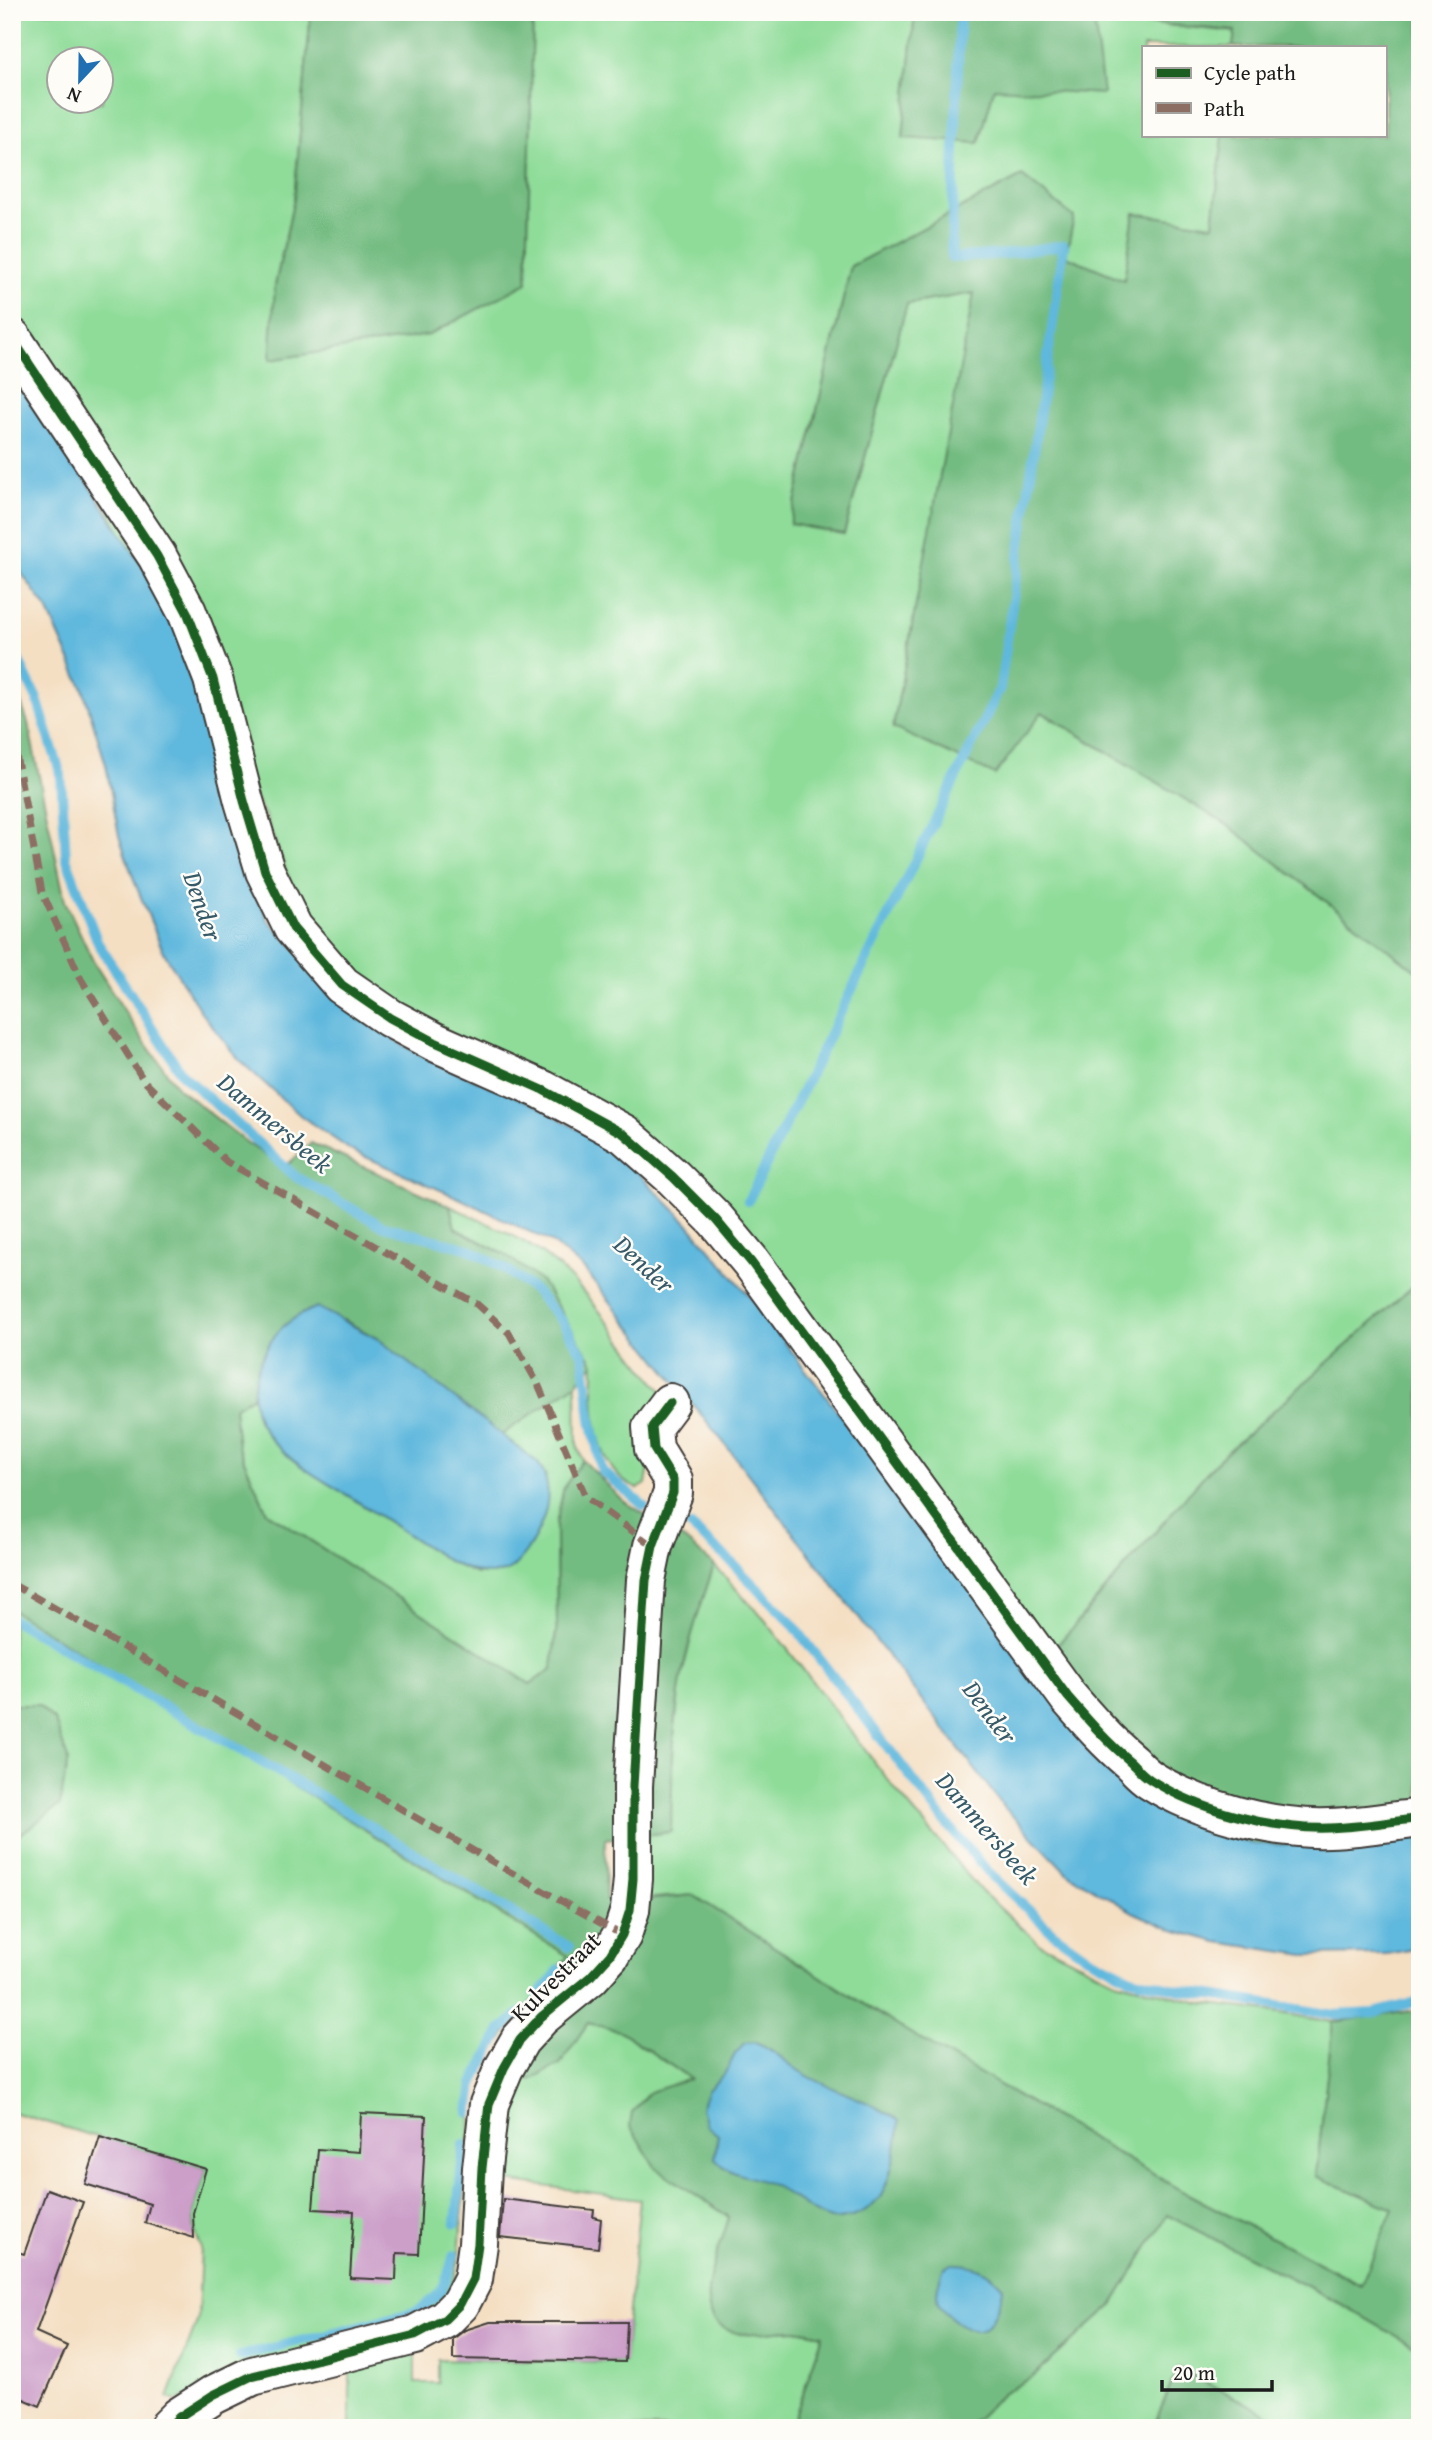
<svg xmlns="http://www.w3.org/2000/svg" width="1432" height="2440" font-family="'Gentium Book Plus',serif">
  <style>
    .green { fill: #8fdc99; stroke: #567c5a; stroke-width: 2; fill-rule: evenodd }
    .forest { fill: #73bc81; stroke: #486c4e; stroke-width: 2 }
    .water { fill: #5fb8dd; stroke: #3e6a7c; stroke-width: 2 }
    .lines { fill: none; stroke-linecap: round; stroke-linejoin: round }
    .stream { stroke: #5fb8dd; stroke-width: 10 }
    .building { fill: #cc9fc9 }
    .minor-casing { stroke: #3c3935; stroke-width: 42 }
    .minor { stroke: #fff; stroke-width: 38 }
    .quiet { stroke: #8d6e63; stroke-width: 7; stroke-dasharray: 14 7; stroke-linecap: butt }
    .cycleway-casing { stroke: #fdfcf7; stroke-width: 13 }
    .cycleway { stroke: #1b5e20; stroke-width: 9 }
    .labels { text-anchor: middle; stroke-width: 5; stroke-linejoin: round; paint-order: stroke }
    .street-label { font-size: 24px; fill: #1c1c1c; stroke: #fdfcf7 }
    .water-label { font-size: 26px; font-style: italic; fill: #375a69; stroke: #fdfcf7 }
  </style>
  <rect width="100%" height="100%" fill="#fdfcf7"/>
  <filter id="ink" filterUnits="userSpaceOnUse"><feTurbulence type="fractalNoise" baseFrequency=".0143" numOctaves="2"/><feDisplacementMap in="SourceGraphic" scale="14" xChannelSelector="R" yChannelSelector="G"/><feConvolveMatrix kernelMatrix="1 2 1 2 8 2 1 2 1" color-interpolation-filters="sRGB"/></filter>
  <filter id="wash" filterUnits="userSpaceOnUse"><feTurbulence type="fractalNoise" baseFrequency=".00686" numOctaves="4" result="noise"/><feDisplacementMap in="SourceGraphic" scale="28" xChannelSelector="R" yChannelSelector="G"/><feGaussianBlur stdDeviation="1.57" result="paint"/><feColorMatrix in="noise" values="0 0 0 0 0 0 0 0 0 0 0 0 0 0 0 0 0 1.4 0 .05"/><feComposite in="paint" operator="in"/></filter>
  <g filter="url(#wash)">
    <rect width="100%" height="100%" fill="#f4dfc3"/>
    <g class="green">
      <path d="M 12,12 L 311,12 L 294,199 L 275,286 L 527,283 L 533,12 L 915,12 L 903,137 L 979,143 L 994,88 L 1093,18 L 1235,32 L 1233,47 L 1143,47 L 1143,135 L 1223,135 L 1213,225 L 1124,280 L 1066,256 L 851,266 L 790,524 L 844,534 L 907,304 L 975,293 L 893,728 L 1041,712 L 1229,826 L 1420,974 L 1420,1280 L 1215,1463 L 1048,1656 L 657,1146 L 397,1005 L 350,971 L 299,905 L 266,818 L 12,320 ZM 60,60 L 102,60 L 102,102 L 60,102 Z"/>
      <path d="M 450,1206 C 487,1223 523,1237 554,1263 C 597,1299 626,1351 663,1392 L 646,1484 L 638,1489 C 592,1471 593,1404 594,1363 L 506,1255 L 455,1228 Z"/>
      <polygon points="576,1384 577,1445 583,1460 564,1487 556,1524 557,1623 552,1669 530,1684 267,1512 238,1447 234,1408 253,1396 258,1420 270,1439 296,1462 450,1562 476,1574 507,1571 546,1475 538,1463 501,1435"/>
      <polygon points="714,1565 765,1620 899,1794 981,1891 1040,1944 1115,1981 1201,2003 1268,2011 1333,2022 1316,2176 1394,2209 1362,2285 1182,2191 898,2026 693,1895 638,1899 637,1836 673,1744 680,1684 694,1625"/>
      <polygon points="12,1610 568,1956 494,2048 474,2089 458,2264 451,2293 435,2308 176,2401 168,2398 198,2319 201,2247 194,2229 193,2213 206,2169 12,2112 12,1830 19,1835 38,1705 12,1705"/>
      <polygon points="588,2023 620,2031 692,2080 672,2087 655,2167 729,2217 725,2234 737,2333 796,2330 823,2335 791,2428 350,2428 350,2359 415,2350 415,2383 438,2383 438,2360 624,2362 640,2199 491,2179 508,2072 579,2034"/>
      <polygon points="1167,2215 1339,2303 1420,2350 1420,2428 1294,2428 1178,2368 1153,2428 967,2428 1002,2394 1032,2377 1112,2306"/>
    </g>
    <g class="forest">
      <polygon points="311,12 533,12 527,283 429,335 270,360 275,286 294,199"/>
      <polygon points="915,12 1420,12 1420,974 1229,826 1042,712 995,775 893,728 974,293 907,304 844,534 790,524 851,266 1022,176 1074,217 1066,256 1124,280 1134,213 1213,225 1223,135 1385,135 1385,47 1233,47 1235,31 1094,18 1103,94 994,88 979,143 903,138"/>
      <path d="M 12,684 L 17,691 L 28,723 L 65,901 L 94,963 L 141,1037 L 178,1088 L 246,1142 L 284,1168 L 311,1143 L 450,1206 L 455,1228 L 506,1255 L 542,1282 L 594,1364 L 576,1384 L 501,1435 L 378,1339 L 344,1320 L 258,1367 L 253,1396 L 234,1408 L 238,1447 L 267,1512 L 530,1684 L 552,1669 L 557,1623 L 556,1524 L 564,1487 L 583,1460 L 622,1500 L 688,1542 L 714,1565 C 701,1605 687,1644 680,1686 C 672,1734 672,1783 671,1832 L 605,1839 L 606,1899 L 655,1899 L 693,1895 L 898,2026 L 1182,2191 L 1361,2285 L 1393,2209 L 1316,2176 L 1333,2022 L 1420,2010 L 1420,2350 L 1339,2303 L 1167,2215 L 1112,2306 L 1032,2377 L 1002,2394 L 967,2428 L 791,2428 L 823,2335 C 814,2333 805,2331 796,2330 C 778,2329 754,2336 737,2333 C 681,2321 721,2250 729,2217 L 655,2167 L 630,2126 L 632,2113 L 649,2092 L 691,2079 L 620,2031 L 588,2023 L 560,2064 L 530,2080 L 508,2072 L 535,1998 L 568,1956 L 12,1610 Z"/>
      <polygon points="1420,1280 1420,1833 1306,1845 1253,1845 1174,1819 1111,1770 1048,1656 1215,1463"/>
      <polygon points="12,1705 38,1705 55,1721 68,1759 60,1805 19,1835 12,1830"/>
      <polygon points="1178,2368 1294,2428 1153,2428"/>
    </g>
    <g class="water">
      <polygon points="12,366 176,618 224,784 233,833 268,920 367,1023 429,1060 538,1106 617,1152 687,1222 747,1293 1111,1770 1174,1819 1253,1844 1306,1845 1420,1833 1420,1948 1387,1954 1305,1955 1217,1942 1173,1930 1133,1912 1067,1873 1004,1807 728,1448 584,1269 551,1242 461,1199 352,1151 301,1116 239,1060 201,1012 163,951 135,883 119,836 106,765 83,689 47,609 12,560"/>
      <path d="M 317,1307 L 378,1339 L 538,1463 C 558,1492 544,1525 526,1552 C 521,1559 515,1567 507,1571 C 486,1579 468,1570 450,1562 C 418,1541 387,1521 355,1500 C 322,1479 278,1458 260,1423 C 250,1404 253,1378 261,1360 C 273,1331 289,1318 317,1307 Z"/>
      <path d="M 755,2042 C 773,2048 785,2062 801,2072 C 832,2091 870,2099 899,2121 C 899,2142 891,2176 882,2194 C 876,2205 864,2212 852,2216 C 846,2218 837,2220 831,2219 C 810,2213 794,2197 776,2187 C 755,2175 730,2178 715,2158 L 718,2135 L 706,2125 L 701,2108 L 708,2090 L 725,2073 L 735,2054 L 745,2043 Z"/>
      <path d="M 951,2264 C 973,2263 988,2270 1003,2287 C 1003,2297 999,2304 995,2313 C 985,2337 970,2333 952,2318 C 946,2313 940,2309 938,2302 C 935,2291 940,2279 943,2269 Z"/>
    </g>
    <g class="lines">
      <g class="stream">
        <polyline points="12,647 37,699 61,775 66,858 98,943 182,1074 296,1177 381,1225 469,1249 505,1269 534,1290 562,1321 583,1355 591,1419 602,1471 644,1506"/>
        <polyline points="748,1201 1000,688 1064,245 1005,254 951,258 960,12"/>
        <polyline points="690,1526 728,1559 791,1622 950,1828 991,1875 1052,1932 1086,1956 1131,1978 1180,1990 1335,2015 1374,2013 1420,2001"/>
        <polyline points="12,1619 324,1798 569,1947"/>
        <polyline points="538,1997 559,1970"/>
        <polyline points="469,2113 473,2084 501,2030 521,2013"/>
        <polyline points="456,2223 464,2145"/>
        <path d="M 240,2356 L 418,2311 C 443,2295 446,2284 454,2255"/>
      </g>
    </g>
    <g id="blocks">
      <g class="building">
        <polygon points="361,2113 426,2116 419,2254 397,2253 396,2280 350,2278 354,2211 313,2209 318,2149 359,2152"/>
        <polygon points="100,2137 206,2169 193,2213 194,2238 145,2223 150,2204 85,2184"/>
        <polygon points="47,2189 83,2202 36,2332 67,2346 40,2406 12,2394 12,2250 24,2254"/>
        <polygon points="503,2199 594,2210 593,2217 601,2219 598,2248 500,2237"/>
        <polygon points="490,2322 627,2322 625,2362 453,2359 453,2339 465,2330"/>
      </g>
    </g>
  </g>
  <g filter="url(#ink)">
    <use href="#blocks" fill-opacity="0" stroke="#3c3935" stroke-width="2"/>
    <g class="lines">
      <g class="minor-casing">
        <g id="minor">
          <path d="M 12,338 L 157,556 L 187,612 L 213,679 L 244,801 L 265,871 L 293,928 L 342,985 L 390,1018 L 435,1042 L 543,1090 L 624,1134 L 673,1177 L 716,1220 L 751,1262 L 1068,1697 C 1088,1720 1107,1742 1131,1762 C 1137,1768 1143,1775 1151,1780 C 1198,1810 1273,1830 1329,1828 C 1360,1827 1390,1822 1420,1818"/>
          <polyline points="168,2428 179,2417 213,2395 252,2376 415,2335 445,2319 460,2304 473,2279 478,2244 482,2168 489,2104 504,2068 520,2040 541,2017 590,1977 610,1955 622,1935 630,1910 633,1879 633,1786 646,1580 653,1546 673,1493 673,1480 654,1449 652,1427 670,1403"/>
        </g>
      </g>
      <use href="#minor" class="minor"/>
      <g class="quiet">
        <polyline points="12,734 42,892 81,979 144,1081 227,1162 477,1304 509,1333 538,1384 586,1497 653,1546"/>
        <path d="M 12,1584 C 217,1699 417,1821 622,1935"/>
      </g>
      <g class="cycleway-casing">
        <g id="cycleway">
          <path d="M 12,338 L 157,556 L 187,612 L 213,679 L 244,801 L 265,871 L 293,928 L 342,985 L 390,1018 L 435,1042 L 543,1090 L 624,1134 L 673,1177 L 716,1220 L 751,1262 L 1068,1697 C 1088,1720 1107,1742 1131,1762 C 1137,1768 1143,1775 1151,1780 C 1198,1810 1273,1830 1329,1828 C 1360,1827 1390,1822 1420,1818"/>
          <polyline points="168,2428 179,2417 213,2395 252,2376 415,2335 445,2319 460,2304 473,2279 478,2244 482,2168 489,2104 504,2068 520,2040 541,2017 590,1977 610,1955 622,1935 630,1910 633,1879 633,1786 646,1580 653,1546 673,1493 673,1480 654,1449 652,1427 670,1403"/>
        </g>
      </g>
      <use href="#cycleway" class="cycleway"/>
    </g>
  </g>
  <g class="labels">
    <g class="street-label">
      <text transform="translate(556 1977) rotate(-45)" y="8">Kulvestraat</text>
    </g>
    <g class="water-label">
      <text transform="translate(203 906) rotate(71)" y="9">Dender</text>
      <text transform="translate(275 1123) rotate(40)" y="9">Dammersbeek</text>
      <text transform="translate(644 1264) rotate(43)" y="9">Dender</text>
      <text transform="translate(990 1712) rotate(53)" y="9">Dender</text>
      <text transform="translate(987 1828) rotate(49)" y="9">Dammersbeek</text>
    </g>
  </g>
  <rect width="1432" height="2440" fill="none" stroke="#fdfcf7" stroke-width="42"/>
  <rect x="1142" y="46" width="245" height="91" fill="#fdfcf7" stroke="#a3a29f" stroke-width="2"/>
  <rect x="1156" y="68" width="35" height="10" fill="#1b5e20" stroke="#a3a29f" stroke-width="2"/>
  <text x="1204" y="80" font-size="21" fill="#1c1c1c">Cycle path</text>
  <rect x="1156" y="103" width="35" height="10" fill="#8d6e63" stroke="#a3a29f" stroke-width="2"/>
  <text x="1204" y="116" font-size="21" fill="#1c1c1c">Path</text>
  <g transform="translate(80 80) rotate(202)"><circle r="33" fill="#fdfcf7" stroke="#a3a29f" stroke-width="2"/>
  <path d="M0-5L12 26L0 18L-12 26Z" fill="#1f6fb2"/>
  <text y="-10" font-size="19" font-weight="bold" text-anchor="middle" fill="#1c1c1c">N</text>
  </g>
  <path d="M1162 2380v10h110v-10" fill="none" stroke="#1c1c1c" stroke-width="3.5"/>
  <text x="1173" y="2380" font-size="21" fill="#1c1c1c" stroke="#fdfcf7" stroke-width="5" paint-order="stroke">20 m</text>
</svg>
